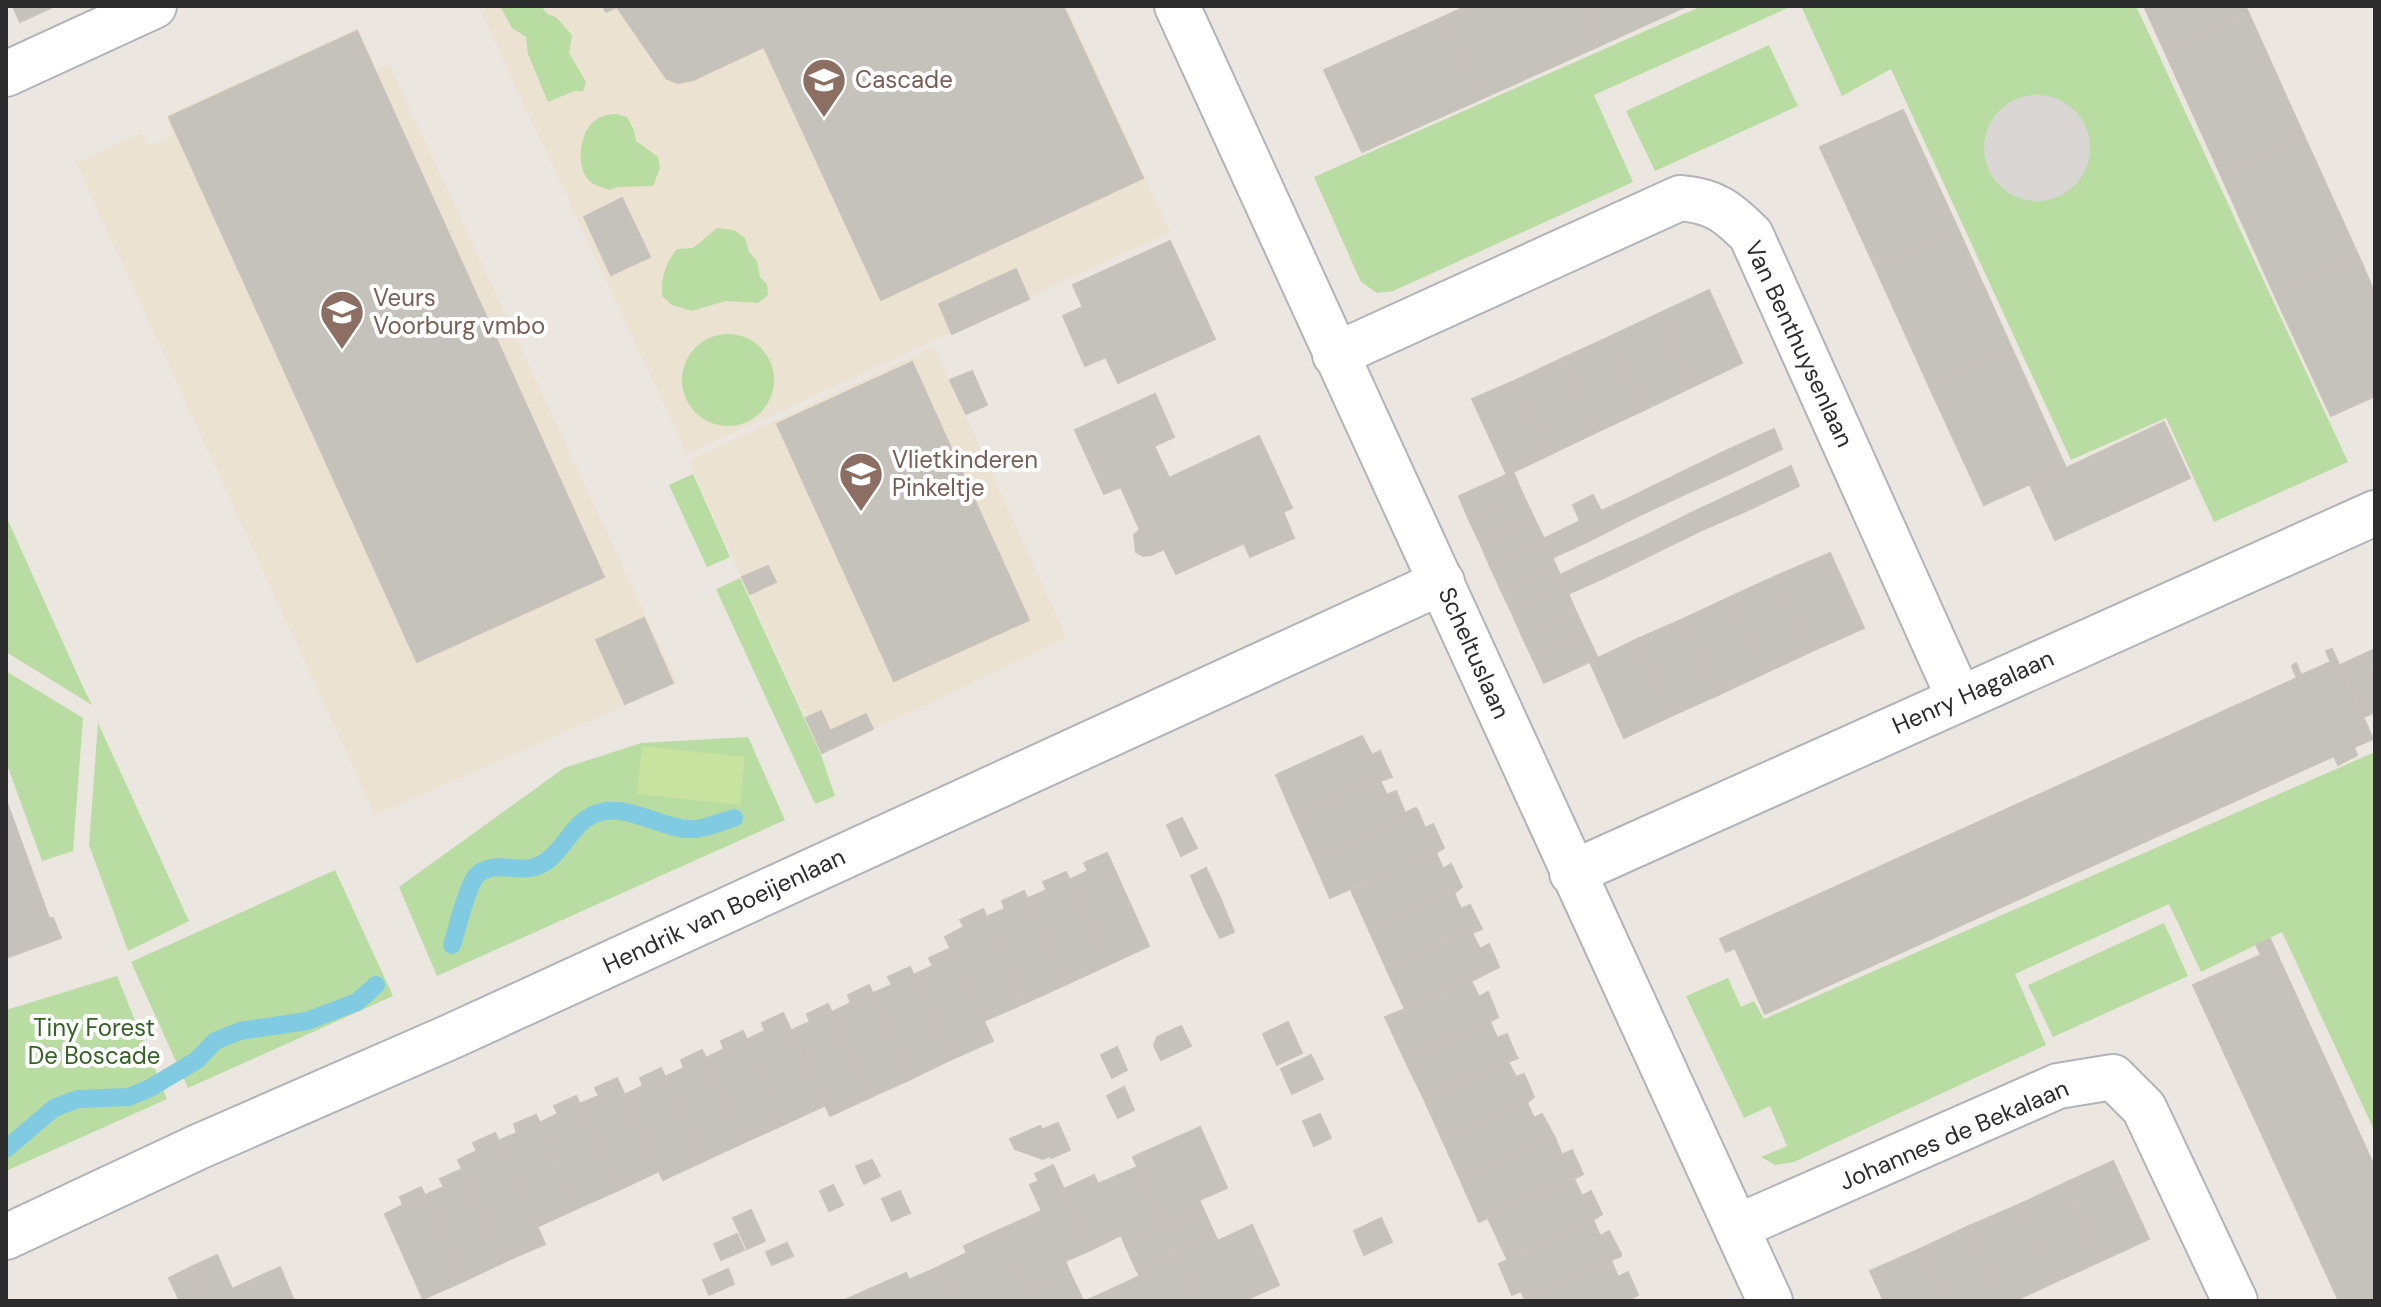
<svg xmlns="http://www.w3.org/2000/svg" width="2381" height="1307" font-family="'DM Sans',sans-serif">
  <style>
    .education { fill: #ebe2d2 }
    .green { fill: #b9dca3 }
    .pitch { fill: #c8e2a0 }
    .plaza { fill: #d9d6d3 }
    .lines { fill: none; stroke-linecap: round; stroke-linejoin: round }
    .stream { stroke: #80cbe1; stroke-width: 18 }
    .building { fill: #c5c1bb; stroke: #c7c2ba; stroke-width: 2 }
    .minor-casing { stroke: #b1b3bb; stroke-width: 48 }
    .minor { stroke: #fff; stroke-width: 44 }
    .labels { text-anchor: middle; stroke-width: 8; stroke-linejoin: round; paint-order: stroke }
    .education-label { font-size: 24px; fill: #785e54; stroke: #fff; text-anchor: start }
    .street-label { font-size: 24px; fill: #2c2c2c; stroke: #fff }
    .park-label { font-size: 24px; fill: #336223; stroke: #fff }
  </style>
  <rect width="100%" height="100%" fill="#ece6e0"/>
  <g class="education">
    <polygon points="478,6 1066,6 1170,232 687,454"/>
    <polygon points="358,28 377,70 389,64 677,683 375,815 76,163 142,133 148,146 174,135 165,116"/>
    <polygon points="934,347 1067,638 822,754 688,461"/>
  </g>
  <g class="green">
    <polygon points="500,6 541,6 547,14 556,17 572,35 569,53 586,82 583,91 574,91 548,102 528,54 526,37 512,28"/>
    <polygon points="1702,6 1792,6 1594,95 1633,182 1393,291 1377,293 1361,282 1314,177"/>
    <polygon points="1801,6 2136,6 2348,462 2214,522 2166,418 2071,460 1891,69 1842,96"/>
    <polygon points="1769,45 1798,106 1655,171 1626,111"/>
    <path d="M 616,114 L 627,117 L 634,130 L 636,141 L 658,157 L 660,168 L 653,186 L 618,187 L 610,190 C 605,188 596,186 592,183 C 575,171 579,136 592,123 C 599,116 606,115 616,114 Z"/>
    <path d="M 717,228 L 734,230 L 745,238 L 749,252 L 757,261 L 760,277 L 767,284 L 768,295 L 758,303 L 725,301 L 692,311 L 672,305 L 662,296 C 661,277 665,264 677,249 L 693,248 Z"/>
    <circle cx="728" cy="380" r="46"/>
    <polygon points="693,474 730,557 707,567 669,485"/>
    <polygon points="6,516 83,687 92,705 6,652"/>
    <polygon points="740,578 821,755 835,796 815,804 716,589"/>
    <polygon points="6,671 83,718 73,851 42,861 6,762"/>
    <polygon points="98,723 189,921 128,951 89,845"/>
    <polygon points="748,737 785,820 437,976 399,887 564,768 641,743"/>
    <polygon points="2375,752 2375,1132 2282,932 2201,972 2169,904 2015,974 2046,1045 1794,1162 1775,1165 1761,1157 1787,1146 1770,1106 1744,1118 1686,996 1728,978 1741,1007 1754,1001 1764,1019"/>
    <polygon points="335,870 393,996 188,1088 131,962"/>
    <polygon points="2164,923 2188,976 2053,1037 2028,985"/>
    <polygon points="117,976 167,1099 6,1171 6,1010"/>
  </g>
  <polygon class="pitch" points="642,746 745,757 740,805 637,794"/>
  <circle class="plaza" cx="2037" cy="148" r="53"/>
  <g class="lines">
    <g class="stream">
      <path d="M 452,945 C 457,930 467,885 477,875 C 492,861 514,871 531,868 C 564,861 569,818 602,812 C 631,805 664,830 692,829 C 706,829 722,821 734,818"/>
      <polyline points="6,1149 54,1108 78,1099 129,1097 150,1088 197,1060 215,1041 240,1031 307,1021 357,1002 376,985"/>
    </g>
  </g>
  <g class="building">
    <polygon points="13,6 55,6 20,22"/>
    <polygon points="603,6 1063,6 1143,178 881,300 764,47 693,80 678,83 667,79 659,68 617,7 606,12"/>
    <polygon points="1467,6 1582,6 1599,46 1481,99 1443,17"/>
    <polygon points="1582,6 1687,6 1599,46"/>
    <polygon points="2144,6 2245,6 2249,14 2165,52"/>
    <polygon points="2249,14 2304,136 2220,173 2165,52"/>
    <polygon points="1443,17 1481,99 1362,152 1324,70"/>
    <polygon points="357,31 604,577 417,662 169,117"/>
    <polygon points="1903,110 1958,229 1875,267 1820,147"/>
    <polygon points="2304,136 2359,257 2275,296 2220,173"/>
    <polygon points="622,198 650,257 611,275 584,217"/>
    <polygon points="1958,229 2012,349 1929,386 1875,267"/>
    <polygon points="1170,241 1215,339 1118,383 1106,357 1085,366 1063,316 1083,307 1073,285"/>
    <polygon points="2359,257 2375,294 2375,396 2331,416 2275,296"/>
    <polygon points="1016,269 1029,299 952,334 939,304"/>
    <polygon points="1709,290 1742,363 1692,387 1660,313"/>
    <polygon points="1660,313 1692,387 1644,410 1609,337"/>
    <polygon points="1609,337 1644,410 1597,432 1563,358"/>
    <polygon points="2012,349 2066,468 1984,505 1929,386"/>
    <polygon points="1563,358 1597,432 1549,455 1514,381"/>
    <polygon points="912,362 1029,620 894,681 777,424"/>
    <polygon points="972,371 987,405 966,414 950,380"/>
    <polygon points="1514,381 1549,455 1507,475 1472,399"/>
    <polygon points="1155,394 1174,437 1154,446 1169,478 1259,436 1292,508 1283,512 1294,538 1250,557 1244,543 1176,574 1164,549 1151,555 1143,556 1136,552 1134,535 1140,530 1121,487 1104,494 1075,430"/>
    <polygon points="2164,422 2190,478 2055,540 2030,485"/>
    <polygon points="1774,429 1782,449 1730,474 1721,453"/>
    <polygon points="1721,453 1730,474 1683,495 1674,476"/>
    <polygon points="1791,466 1799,486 1746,511 1738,491"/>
    <polygon points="1513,472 1523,495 1469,520 1459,496"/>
    <polygon points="1674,476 1683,495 1636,517 1627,499"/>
    <polygon points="1738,491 1746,511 1700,531 1691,513"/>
    <polygon points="1523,495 1534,518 1480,543 1469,520"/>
    <polygon points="1593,495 1601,511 1627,499 1636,517 1589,541 1573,505"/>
    <polygon points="1691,513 1700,531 1653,554 1645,536"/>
    <polygon points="1534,518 1545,541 1490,566 1480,543"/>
    <polygon points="1580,521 1589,541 1552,558 1543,539"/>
    <polygon points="1645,536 1653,554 1606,577 1596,558"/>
    <polygon points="1545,541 1555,564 1501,590 1490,566"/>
    <polygon points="1830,553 1864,628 1810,652 1776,576"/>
    <polygon points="1596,558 1606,577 1568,594 1560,575"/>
    <polygon points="1555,564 1566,588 1512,613 1501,590"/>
    <polygon points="768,566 776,582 750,594 742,577"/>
    <polygon points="1776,576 1810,652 1765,673 1730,597"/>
    <polygon points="1566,588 1576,612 1522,636 1512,613"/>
    <polygon points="1730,597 1765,673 1718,695 1683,619"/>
    <polygon points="1576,612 1587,635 1533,659 1522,636"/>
    <polygon points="644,618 673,683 625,704 596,640"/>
    <polygon points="1683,619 1718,695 1671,716 1635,640"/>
    <polygon points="1587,635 1598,658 1544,683 1533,659"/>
    <polygon points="1635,640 1671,716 1624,738 1590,662"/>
    <polygon points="2332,649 2373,739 2354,747 2357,755 2338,765 2334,756 1765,1014 1735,948 1726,952 1720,939 2297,678 2292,666 2296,663 2301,675 2331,662 2326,651"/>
    <polygon points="2375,649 2375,684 2362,655"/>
    <polygon points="2362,655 2375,684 2375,712 2364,717 2340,665"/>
    <polygon points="821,711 830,731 866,714 873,729 822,753 806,718"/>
    <polygon points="1362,736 1372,755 1380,751 1390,773 1295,819 1276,775"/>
    <polygon points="1390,773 1392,777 1380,781 1387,795 1396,791 1405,813 1416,808 1418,811 1313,859 1295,819"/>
    <polygon points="6,800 49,918 53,918 61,938 6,958"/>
    <polygon points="1418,811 1425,828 1433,824 1444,848 1330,898 1313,859"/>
    <polygon points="1182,818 1197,848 1181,856 1167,825"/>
    <polygon points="1444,848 1436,853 1443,869 1451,864 1462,887 1369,930 1351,890"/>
    <polygon points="1107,853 1149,946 1108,965 1069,880 1088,871 1084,863"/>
    <polygon points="1206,868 1221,900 1205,908 1191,876"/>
    <polygon points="1066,872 1108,965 1067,984 1028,898 1047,890 1043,882"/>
    <polygon points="1462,887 1454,893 1461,909 1470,905 1481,927 1387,970 1369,930"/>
    <polygon points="1024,891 1067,984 1025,1003 986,917 1005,909 1002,901"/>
    <polygon points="1221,900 1234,932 1220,938 1205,908"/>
    <polygon points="983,909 1025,1003 984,1021 945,937 964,927 960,920"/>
    <polygon points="1481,927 1482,929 1472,933 1480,949 1489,944 1499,967 1386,1019 1385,1017 1405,1009 1387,970"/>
    <polygon points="2270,939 2375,1168 2375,1301 2339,1301 2193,985 2261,955 2256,944"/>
    <polygon points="951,948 993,1041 952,1059 913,975 933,966 929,958"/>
    <polygon points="910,967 952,1059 911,1079 873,993 892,985 888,977"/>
    <polygon points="1499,967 1471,981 1479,997 1488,992 1498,1017 1405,1060 1386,1019"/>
    <polygon points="869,985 911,1079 871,1097 832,1012 851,1003 848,995"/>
    <polygon points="828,1004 871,1097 830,1116 792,1030 810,1022 807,1014"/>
    <polygon points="783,1013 826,1105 785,1124 746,1040 765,1031 762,1023"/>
    <polygon points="1498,1017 1490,1022 1497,1038 1507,1034 1516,1056 1424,1099 1405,1060"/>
    <polygon points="1288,1022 1302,1053 1277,1065 1263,1034"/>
    <polygon points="1181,1026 1191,1046 1161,1060 1154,1046 1157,1037"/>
    <polygon points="743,1031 785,1124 745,1142 706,1058 724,1049 721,1041"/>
    <polygon points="1117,1047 1127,1070 1112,1078 1101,1055"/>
    <polygon points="702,1050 745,1142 704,1161 665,1077 684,1068 681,1060"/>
    <polygon points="1311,1055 1323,1079 1292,1094 1281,1069"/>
    <polygon points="1516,1056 1518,1058 1508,1062 1516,1077 1524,1074 1534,1097 1442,1139 1424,1099"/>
    <polygon points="661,1068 704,1161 663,1180 624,1095 643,1086 640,1078"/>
    <polygon points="617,1078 659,1171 619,1190 579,1104 599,1096 595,1088"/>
    <polygon points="1124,1087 1134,1110 1118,1118 1107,1096"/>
    <polygon points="576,1096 619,1190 578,1208 539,1123 558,1114 554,1106"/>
    <polygon points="1534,1097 1527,1103 1534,1118 1542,1114 1555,1138 1461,1181 1442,1139"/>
    <polygon points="1320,1114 1331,1138 1314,1146 1303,1121"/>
    <polygon points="536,1115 578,1208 537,1227 498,1141 517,1133 514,1124"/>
    <polygon points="1058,1123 1070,1150 1051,1158 1039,1131"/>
    <polygon points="1040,1126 1042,1129 1039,1131 1050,1156 1043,1159 1015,1149 1010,1139"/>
    <polygon points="1200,1127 1227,1188 1199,1200 1204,1211 1165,1229 1133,1157"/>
    <polygon points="495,1133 545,1244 504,1262 458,1160 477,1151 473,1143"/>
    <polygon points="1555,1138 1562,1155 1572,1150 1583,1174 1479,1222 1461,1181"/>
    <polygon points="872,1160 880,1176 864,1184 856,1166"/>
    <polygon points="2113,1161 2149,1239 2101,1261 2065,1183"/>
    <polygon points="1053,1165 1091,1250 1065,1261 1070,1273 1028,1292 999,1230 1042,1211 1030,1185 1039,1181 1035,1174"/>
    <polygon points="1137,1167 1165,1229 1126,1247 1121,1235 1091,1250 1064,1189 1094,1175 1098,1184"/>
    <polygon points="462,1169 504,1262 464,1281 425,1195 444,1187 440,1179"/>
    <polygon points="1583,1174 1574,1179 1582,1196 1591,1191 1602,1214 1507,1259 1488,1218"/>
    <polygon points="2065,1183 2101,1261 2053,1283 2018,1205"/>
    <polygon points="833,1185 843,1205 829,1211 820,1191"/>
    <polygon points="421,1187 464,1281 423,1299 385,1214 403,1205 400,1197"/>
    <polygon points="900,1191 910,1213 892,1221 882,1199"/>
    <polygon points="2018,1205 2053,1283 2014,1301 2004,1301 1969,1226"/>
    <polygon points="751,1210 765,1241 747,1249 733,1218"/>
    <polygon points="1204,1211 1214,1233 1136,1269 1126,1247"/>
    <polygon points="1602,1214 1593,1220 1600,1236 1609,1231 1621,1254 1525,1299 1521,1291 1512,1295 1499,1264"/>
    <polygon points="1381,1218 1392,1242 1364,1255 1354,1231"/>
    <polygon points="1252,1225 1279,1285 1243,1301 1198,1301 1175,1251 1214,1233 1217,1240 1220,1240"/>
    <polygon points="1969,1226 2004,1301 1946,1301 1922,1248"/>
    <polygon points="999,1230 1028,1292 1009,1301 989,1301 987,1297 979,1301 952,1301 936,1268 967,1253 964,1246"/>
    <polygon points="737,1234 744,1250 721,1260 714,1244"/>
    <polygon points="787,1243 793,1256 772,1265 766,1252"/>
    <polygon points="1922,1248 1946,1301 1884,1301 1870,1271"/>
    <polygon points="1175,1251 1198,1301 1116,1301 1110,1290 1140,1276 1136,1269"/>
    <polygon points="1621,1254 1621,1256 1611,1260 1618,1277 1628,1272 1638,1295 1626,1301 1526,1301 1525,1299"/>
    <polygon points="217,1255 232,1289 280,1267 294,1301 207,1301 191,1267"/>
    <polygon points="191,1267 207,1301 180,1301 169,1278"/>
    <polygon points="936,1268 952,1301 869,1301 865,1291 906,1273 909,1280"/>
    <polygon points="728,1269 734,1284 709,1295 703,1280"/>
    <polygon points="1070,1273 1080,1294 1064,1301 1009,1301"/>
    <polygon points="1110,1290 1116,1301 1085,1301 1090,1299"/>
    <polygon points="865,1291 869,1301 843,1301"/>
    <polygon points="1080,1294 1083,1301 1064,1301"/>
  </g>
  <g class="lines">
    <g class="minor-casing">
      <g id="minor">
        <polyline points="1177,6 1770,1301"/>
        <polyline points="6,74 154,6"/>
        <path d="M 1335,355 L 1680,198 C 1714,201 1727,211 1751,235 L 1959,698"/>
        <polyline points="1572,873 2375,513"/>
        <polyline points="1737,1227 2058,1086 2113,1077 2144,1108 2235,1301"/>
        <polyline points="6,1237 198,1147 450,1037 1442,582"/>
      </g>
    </g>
    <use href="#minor" class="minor"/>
  </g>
  <defs>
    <g id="school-pin" transform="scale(2.3)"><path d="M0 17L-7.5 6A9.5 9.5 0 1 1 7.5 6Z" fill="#8d6e63" stroke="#fff"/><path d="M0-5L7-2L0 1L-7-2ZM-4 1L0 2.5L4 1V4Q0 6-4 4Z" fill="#fff"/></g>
  </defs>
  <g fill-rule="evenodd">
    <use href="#school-pin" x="824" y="80"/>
    <use href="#school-pin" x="342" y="312"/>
    <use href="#school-pin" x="861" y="474"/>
  </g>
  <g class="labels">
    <g class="education-label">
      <text x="855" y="88">Cascade</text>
      <text x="373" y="306">Veurs<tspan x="373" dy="28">Voorburg vmbo</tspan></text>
      <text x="892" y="468">Vlietkinderen<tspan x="892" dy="28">Pinkeltje</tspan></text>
    </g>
    <g class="street-label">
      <text transform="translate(1799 344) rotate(65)" y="8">Van Benthuysenlaan</text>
      <text transform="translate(1474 653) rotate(66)" y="8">Scheltuslaan</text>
      <text transform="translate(1973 692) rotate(-24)" y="8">Henry Hagalaan</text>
      <text transform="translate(724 911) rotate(-25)" y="8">Hendrik van Boeijenlaan</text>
      <text transform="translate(1954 1135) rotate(-23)" y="8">Johannes de Bekalaan</text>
    </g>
    <g class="park-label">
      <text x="94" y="1036">Tiny Forest<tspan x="94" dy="28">De Boscade</tspan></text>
    </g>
  </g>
  <rect width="2381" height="1307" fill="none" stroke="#2c2c2c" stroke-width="16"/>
</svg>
